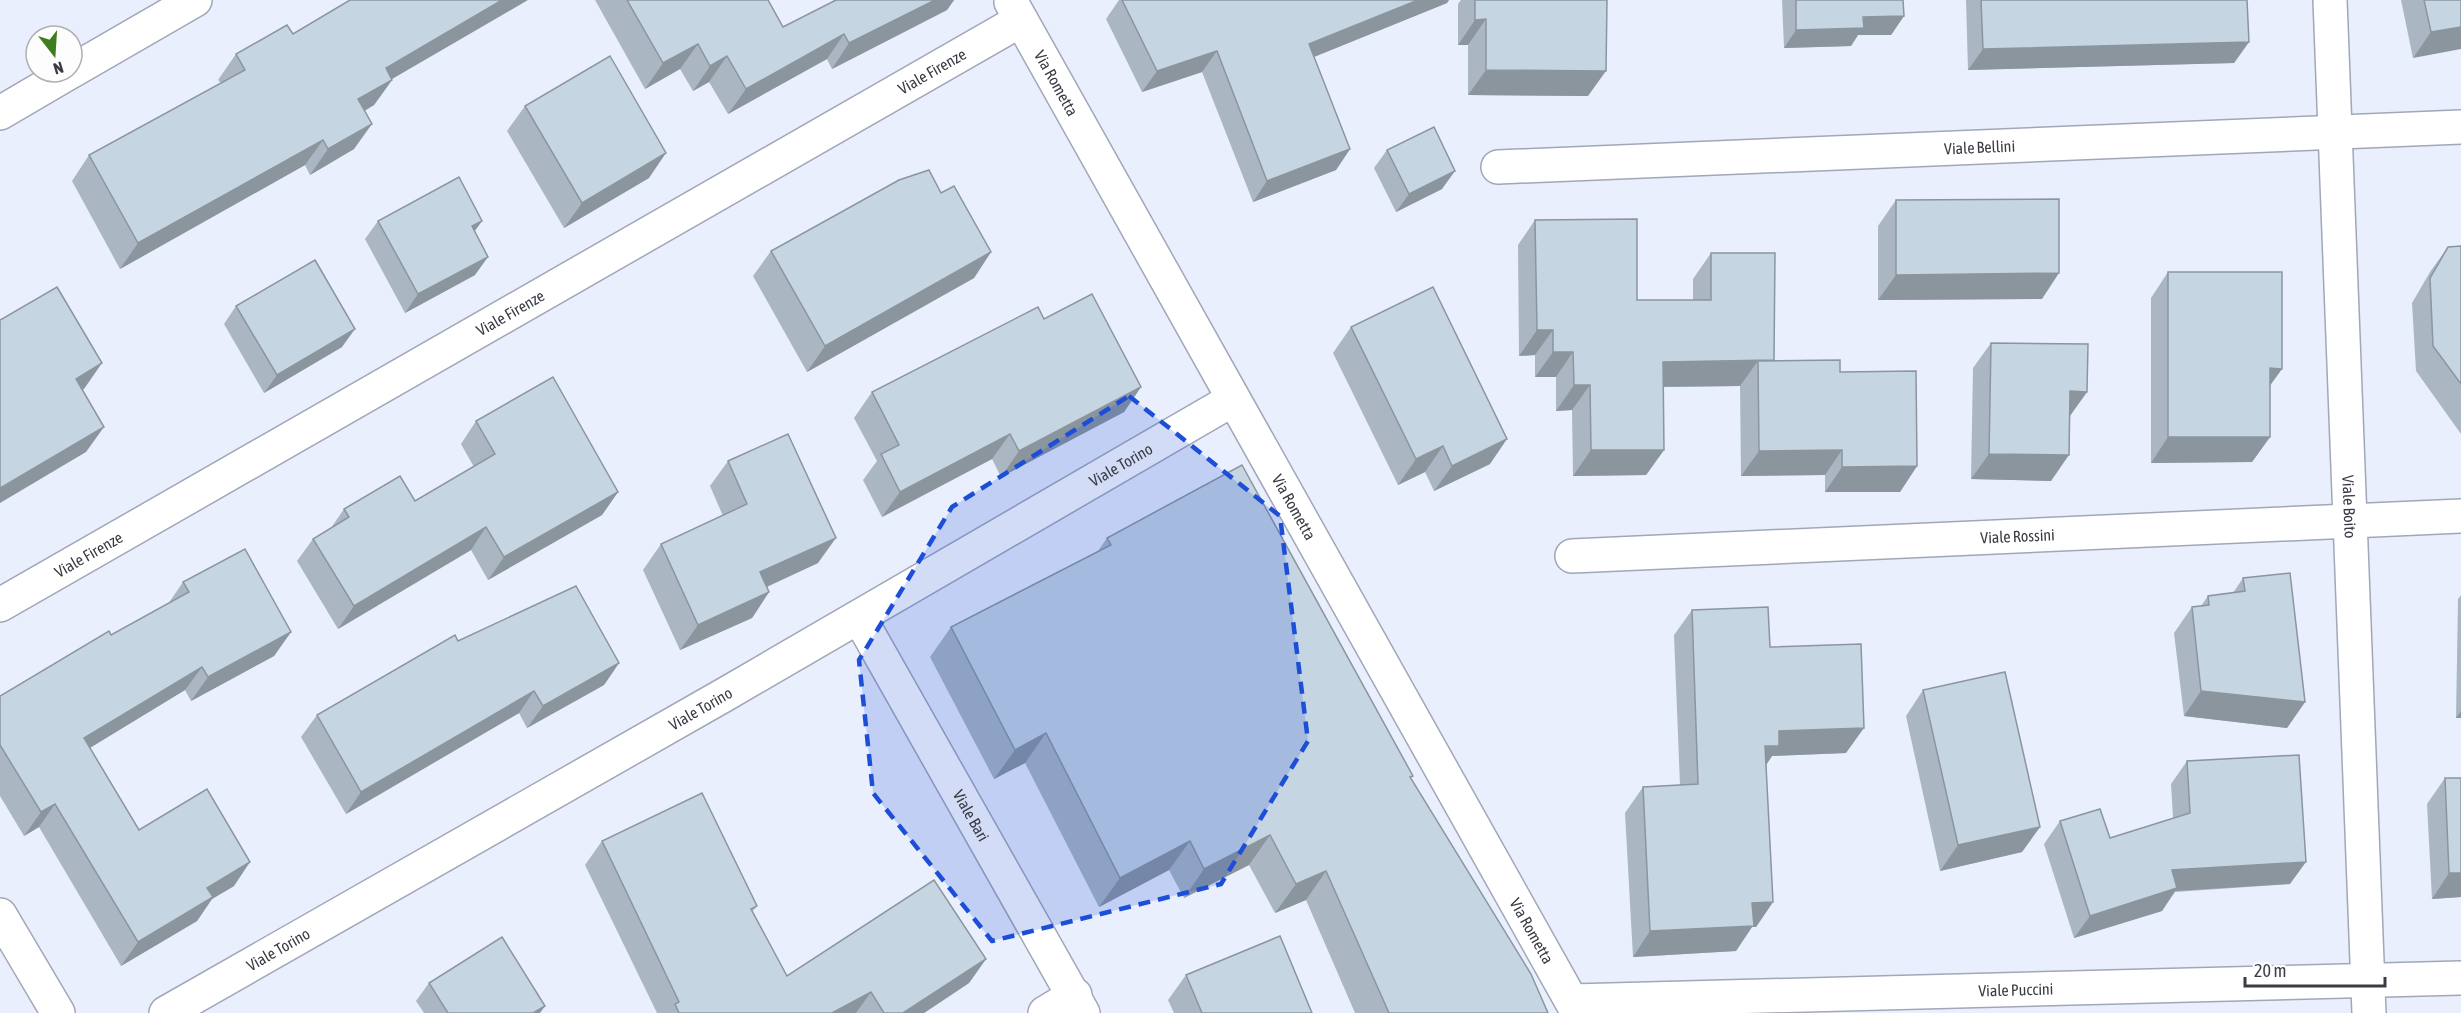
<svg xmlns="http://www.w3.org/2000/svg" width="2461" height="1013" font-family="'Asap Condensed',sans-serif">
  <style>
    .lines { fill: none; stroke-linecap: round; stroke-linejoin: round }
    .minor-casing { stroke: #a1a7b7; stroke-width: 36 }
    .minor { stroke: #fff; stroke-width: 33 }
    .wall { fill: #aab7c2 }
    .shaded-wall { fill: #8b959e }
    .building { fill: #c6d5e2; stroke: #8b959e; stroke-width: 1.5 }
    .marked { fill: #1d4ed8; fill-opacity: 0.2; stroke: #1d4ed8; stroke-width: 4.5; stroke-dasharray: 12 8; stroke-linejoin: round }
    .labels { text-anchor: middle; stroke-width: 4.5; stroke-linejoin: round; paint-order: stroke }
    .street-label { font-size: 16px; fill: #393c43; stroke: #fdfdfd }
  </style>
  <rect width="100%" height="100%" fill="#eaeffd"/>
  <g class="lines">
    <g class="minor-casing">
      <g id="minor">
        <path id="s1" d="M 2330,0 L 2369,1013"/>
        <path id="s2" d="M 1011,2 L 1578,1013"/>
        <polyline points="72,71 195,0"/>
        <polyline points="0,113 70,72"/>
        <path id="s3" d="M 1498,167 L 2461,127"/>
        <path id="s4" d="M 1572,556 L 2461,516"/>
        <path id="s5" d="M 0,605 L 1021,20"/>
        <path id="s6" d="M 859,617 L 1083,1013"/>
        <polyline points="0,915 58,1013"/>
        <path id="s7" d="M 1572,1001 L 2461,978"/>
        <path id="s8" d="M 166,1013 L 724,695 L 1232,400"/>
        <polyline points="1045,1013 1075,995"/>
      </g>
    </g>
    <use href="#minor" class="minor"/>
  </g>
  <g class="wall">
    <polygon points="595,0 768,0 783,27 836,0 954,0 947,10 832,69 827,59 728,114 709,82 693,91 680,69 645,89"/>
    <polygon points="1119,0 1449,0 1447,3 1314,57 1350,149 1336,170 1253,202 1202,72 1142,92 1106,19"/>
    <polygon points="1461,0 1607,0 1588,96 1468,95 1468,45 1458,45 1458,4"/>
    <polygon points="1782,0 1903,0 1904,16 1891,35 1858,35 1851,46 1784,48"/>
    <polygon points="1966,0 2247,0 2249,42 2234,63 1968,70"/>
    <polygon points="2401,0 2461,0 2413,58"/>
    <polygon points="293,34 392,80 374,105 365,111 354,149 310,175 305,165 120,269 72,181 89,155 221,83 218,80 236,54"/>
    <polygon points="525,106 649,178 564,228 507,131"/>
    <polygon points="1387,150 1442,189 1396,212 1374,168"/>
    <polygon points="941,193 991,252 974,278 807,372 753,276 771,251"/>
    <polygon points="1896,200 2042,299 1878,300 1878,226"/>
    <polygon points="1535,220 1637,300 1693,300 1693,279 1711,253 1774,361 1840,372 1917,466 1900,492 1825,492 1825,475 1741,476 1740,386 1664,387 1664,450 1646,475 1573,476 1572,410 1556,411 1556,377 1535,377 1535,355 1519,356 1518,245"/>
    <polygon points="378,221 482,221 474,231 475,275 405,313 365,239"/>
    <polygon points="2461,246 2461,434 2416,371 2412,303 2430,272 2448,247"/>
    <polygon points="2168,272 2270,386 2270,437 2252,462 2151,463 2151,298"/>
    <polygon points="236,306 342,347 264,393 224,324"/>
    <polygon points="1044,319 1141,387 1124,412 1001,477 992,459 882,517 863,480 877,461 854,418 872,392"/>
    <polygon points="1351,327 1490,464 1434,491 1425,472 1398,485 1333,353"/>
    <polygon points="1991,343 2087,392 2070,416 2051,481 1971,479 1973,368"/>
    <polygon points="476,421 618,492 602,515 488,580 471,550 338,629 297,561 313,539 331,528 344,509 415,501 474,467 461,444"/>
    <polygon points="728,461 818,563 767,587 769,592 752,618 680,650 643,570 661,544 723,516 710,486"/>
    <polygon points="1107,538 1411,779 1548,1013 1355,1013 1306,900 1275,913 1249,865 1184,898 1169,870 1099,907 1025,763 994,779 930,657 951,627 1098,551"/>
    <polygon points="2243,578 2305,702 2287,728 2184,716 2174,633 2192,607 2201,606 2208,596 2233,593"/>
    <polygon points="183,582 291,632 274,656 191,701 185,690 90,748 139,830 234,886 212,899 197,921 121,966 39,827 24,836 0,796 0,696 168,604"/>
    <polygon points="2461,595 2461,718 2456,718 2458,599"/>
    <polygon points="1692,610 1770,647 1846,753 1772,756 1766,765 1773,902 1756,927 1752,927 1736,951 1633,957 1625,813 1643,787 1680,785 1674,635"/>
    <polygon points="458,641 619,663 604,685 527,728 519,713 346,814 301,737 317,715"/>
    <polygon points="1923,690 2040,827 2022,852 1940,871 1906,716"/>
    <polygon points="2187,761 2290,884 2175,892 2162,911 2074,938 2044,844 2060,821 2110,838 2173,818 2171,784"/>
    <polygon points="2445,778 2461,778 2461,897 2432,899 2427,804"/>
    <polygon points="602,841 757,906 752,912 787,976 986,959 969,983 924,1013 657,1013 585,865"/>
    <polygon points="1186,975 1312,1013 1174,1013 1168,1000"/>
    <polygon points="429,983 540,1013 424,1013 416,1001"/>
  </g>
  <g class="shaded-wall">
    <polygon points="502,0 528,0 368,93 386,68"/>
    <polygon points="935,0 954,0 947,10 832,69 849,43"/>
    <polygon points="1418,0 1449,0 1447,3 1294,65 1309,44"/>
    <polygon points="1904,16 1891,35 1858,35 1851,46 1784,48 1796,30 1863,17"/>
    <polygon points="1486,19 1468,45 1458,45 1475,20"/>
    <polygon points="2461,27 2461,49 2413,58 2431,32"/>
    <polygon points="844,34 827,59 728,114 746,89"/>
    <polygon points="2249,42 2234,63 1968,70 1983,49"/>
    <polygon points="698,44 680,69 645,89 663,63"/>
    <polygon points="1217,51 1202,72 1142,92 1157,71"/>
    <polygon points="727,56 709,82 693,91 710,66"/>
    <polygon points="1486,70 1606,71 1588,96 1468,95"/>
    <polygon points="392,80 374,105 340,124 358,99"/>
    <polygon points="372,124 354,149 310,175 328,149"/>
    <polygon points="323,140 305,165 120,269 138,243"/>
    <polygon points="1350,149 1336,170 1253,202 1267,181"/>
    <polygon points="666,153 649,178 564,228 582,203"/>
    <polygon points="1455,171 1442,189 1396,212 1409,194"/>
    <polygon points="482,221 469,239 472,226"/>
    <polygon points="991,252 974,278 807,372 825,346"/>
    <polygon points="488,257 475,275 405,313 418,294"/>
    <polygon points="2059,273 2042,299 1878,300 1896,275"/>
    <polygon points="355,329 342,347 264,393 277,375"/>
    <polygon points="1537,330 1553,330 1535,355 1519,356"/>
    <polygon points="1553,352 1573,352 1556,377 1535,377"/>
    <polygon points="1758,361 1740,386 1646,387 1663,362"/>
    <polygon points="102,363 84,389 58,405 76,379"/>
    <polygon points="2270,368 2282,369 2264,394"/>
    <polygon points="1574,385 1590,385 1572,410 1556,411"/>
    <polygon points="1141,387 1124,412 1001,477 1019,451"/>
    <polygon points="2070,391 2087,392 2069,417"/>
    <polygon points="104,427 86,452 0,503 0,488"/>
    <polygon points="1010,434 992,459 882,517 900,492"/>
    <polygon points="2168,437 2270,437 2252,462 2151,463"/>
    <polygon points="1507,439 1490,464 1434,491 1452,466"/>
    <polygon points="1443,446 1425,472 1398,485 1416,459"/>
    <polygon points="1591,450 1664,450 1646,475 1573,476"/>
    <polygon points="1842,450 1825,475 1741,476 1759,451"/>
    <polygon points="1989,454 2069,455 2051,481 1971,479"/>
    <polygon points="1917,466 1900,492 1825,492 1842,467"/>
    <polygon points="618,492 602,515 488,580 504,557"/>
    <polygon points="486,527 471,550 338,629 354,606"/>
    <polygon points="836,538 818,563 742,598 760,572"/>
    <polygon points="769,592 752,618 680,650 698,625"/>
    <polygon points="291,632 274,656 191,701 208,677"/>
    <polygon points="619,663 604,685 527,728 543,706"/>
    <polygon points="202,667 185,690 68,761 84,738"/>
    <polygon points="534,691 519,713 346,814 361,792"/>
    <polygon points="2201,691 2305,702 2287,728 2184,716"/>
    <polygon points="2461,711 2461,718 2456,718"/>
    <polygon points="1864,728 1846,753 1772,756 1762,771 1765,746 1779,731"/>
    <polygon points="1046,733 1025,763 994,779 1015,750"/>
    <polygon points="55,804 39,827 24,836 41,812"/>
    <polygon points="2040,827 2022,852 1940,871 1958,845"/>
    <polygon points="1270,835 1249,865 1184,898 1204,869"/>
    <polygon points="1190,841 1169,870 1099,907 1120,878"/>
    <polygon points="250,862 234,886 212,899 197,921 121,966 138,942 207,888"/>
    <polygon points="2306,862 2290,884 2175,891 2162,911 2074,938 2090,916 2172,870"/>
    <polygon points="1326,871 1306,900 1275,913 1296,884"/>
    <polygon points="2449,873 2461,873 2461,897 2432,899"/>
    <polygon points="1773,902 1756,927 1752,927 1736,951 1633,957 1650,931 1752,903"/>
    <polygon points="986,959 969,983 924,1013 903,1013"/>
    <polygon points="871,992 856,1013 832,1013"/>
    <polygon points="545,1006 540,1013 533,1013"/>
  </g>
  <g class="building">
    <polygon points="350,0 502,0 386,68 392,80 358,99 372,124 328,149 323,140 138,243 89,155 245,70 236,54 287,25 293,34"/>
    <polygon points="627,0 768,0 783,27 836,0 935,0 849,43 844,34 746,89 727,56 710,66 698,44 663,63"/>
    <polygon points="1122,0 1418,0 1309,44 1350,149 1267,181 1217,51 1157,71"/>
    <polygon points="1475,0 1607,0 1606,71 1486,70 1486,19 1475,20"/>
    <polygon points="1796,0 1903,0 1904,16 1863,17 1864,28 1796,30"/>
    <polygon points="1981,0 2247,0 2249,42 1983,49"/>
    <polygon points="2424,0 2461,0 2461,27 2431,32"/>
    <polygon points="610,56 666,153 582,203 525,106"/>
    <polygon points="1434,127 1455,171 1409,194 1387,150"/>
    <polygon points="929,170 941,193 954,186 991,252 825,346 771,251 899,180"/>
    <polygon points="459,177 482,221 472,226 488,257 418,294 378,221"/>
    <polygon points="2059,199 2059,273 1896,275 1896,200"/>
    <polygon points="1637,219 1637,300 1711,300 1711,253 1775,253 1774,360 1663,362 1664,450 1591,450 1590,385 1574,385 1573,352 1553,352 1553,330 1537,330 1535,220"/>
    <polygon points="2461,246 2461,384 2433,346 2430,278 2448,247"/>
    <polygon points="315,260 355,329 277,375 236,306"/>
    <polygon points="2168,272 2282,272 2282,369 2270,368 2270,437 2168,437"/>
    <polygon points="57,287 102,363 76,379 104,427 0,488 0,320"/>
    <polygon points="1433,287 1507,439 1452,466 1443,446 1416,459 1351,327"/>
    <polygon points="1092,294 1141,387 1019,451 1010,434 900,492 881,454 899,445 872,392 1038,307 1044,319"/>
    <polygon points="1991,343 2088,344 2087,392 2070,391 2069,455 1989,454"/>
    <polygon points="1840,360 1840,372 1916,371 1917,466 1842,467 1842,450 1759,451 1758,361"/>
    <polygon points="553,377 618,492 504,557 486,527 354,606 313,539 349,517 344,509 400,476 415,501 495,454 476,421"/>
    <polygon points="788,434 836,538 760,572 769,592 698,625 661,544 747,504 728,461"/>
    <polygon points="1242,465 1413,776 1410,777 1531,974 1548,1013 1389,1013 1326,871 1296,884 1270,835 1204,869 1190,841 1120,878 1046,733 1015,750 951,627 1111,545 1107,538"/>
    <polygon points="245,549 291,632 208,677 202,667 84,738 139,830 207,789 250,862 207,888 213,897 138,942 55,804 41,812 0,745 0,696 109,631 111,635 189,592 183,582"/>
    <polygon points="2290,573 2305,702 2201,691 2192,607 2209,605 2208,596 2245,591 2243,578"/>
    <polygon points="576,586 619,663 543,706 534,691 361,792 317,715 455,635 458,641"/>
    <polygon points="1768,607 1770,647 1861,644 1864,728 1779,731 1779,746 1765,746 1773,902 1752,903 1754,926 1650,931 1643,787 1698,784 1692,610"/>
    <polygon points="2005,672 2040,827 1958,845 1923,690"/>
    <polygon points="2299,755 2306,862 2172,870 2177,888 2090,916 2060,821 2100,809 2110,838 2190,813 2187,761"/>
    <polygon points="2445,778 2461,778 2461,873 2449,873"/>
    <polygon points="702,793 757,906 751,909 787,976 934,880 986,959 903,1013 884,1013 871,992 832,1013 679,1013 675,1004 679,1002 602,841"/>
    <polygon points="1280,936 1312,1013 1202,1013 1186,975"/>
    <polygon points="502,937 545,1006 533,1013 448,1013 429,983"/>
  </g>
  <path class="marked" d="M 1129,396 L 1280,516 L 1308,741 L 1221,884 L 992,941 L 873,793 L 859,660 L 952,507 Z"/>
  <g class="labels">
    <g class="street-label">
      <text dy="6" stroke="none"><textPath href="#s5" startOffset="1074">Viale Firenze</textPath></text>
      <text dy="6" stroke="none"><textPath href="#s2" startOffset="93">Via Rometta</textPath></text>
      <text dy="6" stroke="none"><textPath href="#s3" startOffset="482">Viale Bellini</textPath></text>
      <text dy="6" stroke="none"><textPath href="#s5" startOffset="588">Viale Firenze</textPath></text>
      <text dy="6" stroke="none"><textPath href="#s8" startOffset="1101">Viale Torino</textPath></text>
      <text dy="6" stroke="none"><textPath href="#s1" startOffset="507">Viale Boito</textPath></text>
      <text dy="6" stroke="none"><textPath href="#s2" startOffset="579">Via Rometta</textPath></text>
      <text dy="6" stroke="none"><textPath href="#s4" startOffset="446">Viale Rossini</textPath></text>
      <text dy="6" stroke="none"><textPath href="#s5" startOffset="102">Viale Firenze</textPath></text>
      <text dy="6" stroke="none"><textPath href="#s8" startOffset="615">Viale Torino</textPath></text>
      <text dy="6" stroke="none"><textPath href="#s6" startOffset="228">Viale Bari</textPath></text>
      <text dy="6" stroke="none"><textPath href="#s2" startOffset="1065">Via Rometta</textPath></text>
      <text dy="6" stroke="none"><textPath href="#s8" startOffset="129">Viale Torino</textPath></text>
      <text dy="6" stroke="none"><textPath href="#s7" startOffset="444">Viale Puccini</textPath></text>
    </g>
  </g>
  <g transform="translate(54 54) rotate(163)"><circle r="28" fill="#fdfdfd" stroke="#afb0b3" stroke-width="1.5"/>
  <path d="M0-4.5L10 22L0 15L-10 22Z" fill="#3d7d1d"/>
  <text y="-9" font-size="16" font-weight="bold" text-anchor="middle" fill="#393c43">N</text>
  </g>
  <path d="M2245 977v9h140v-9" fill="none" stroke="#393c43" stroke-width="3"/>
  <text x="2254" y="977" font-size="18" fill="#393c43" stroke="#fdfdfd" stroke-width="4.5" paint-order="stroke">20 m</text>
</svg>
